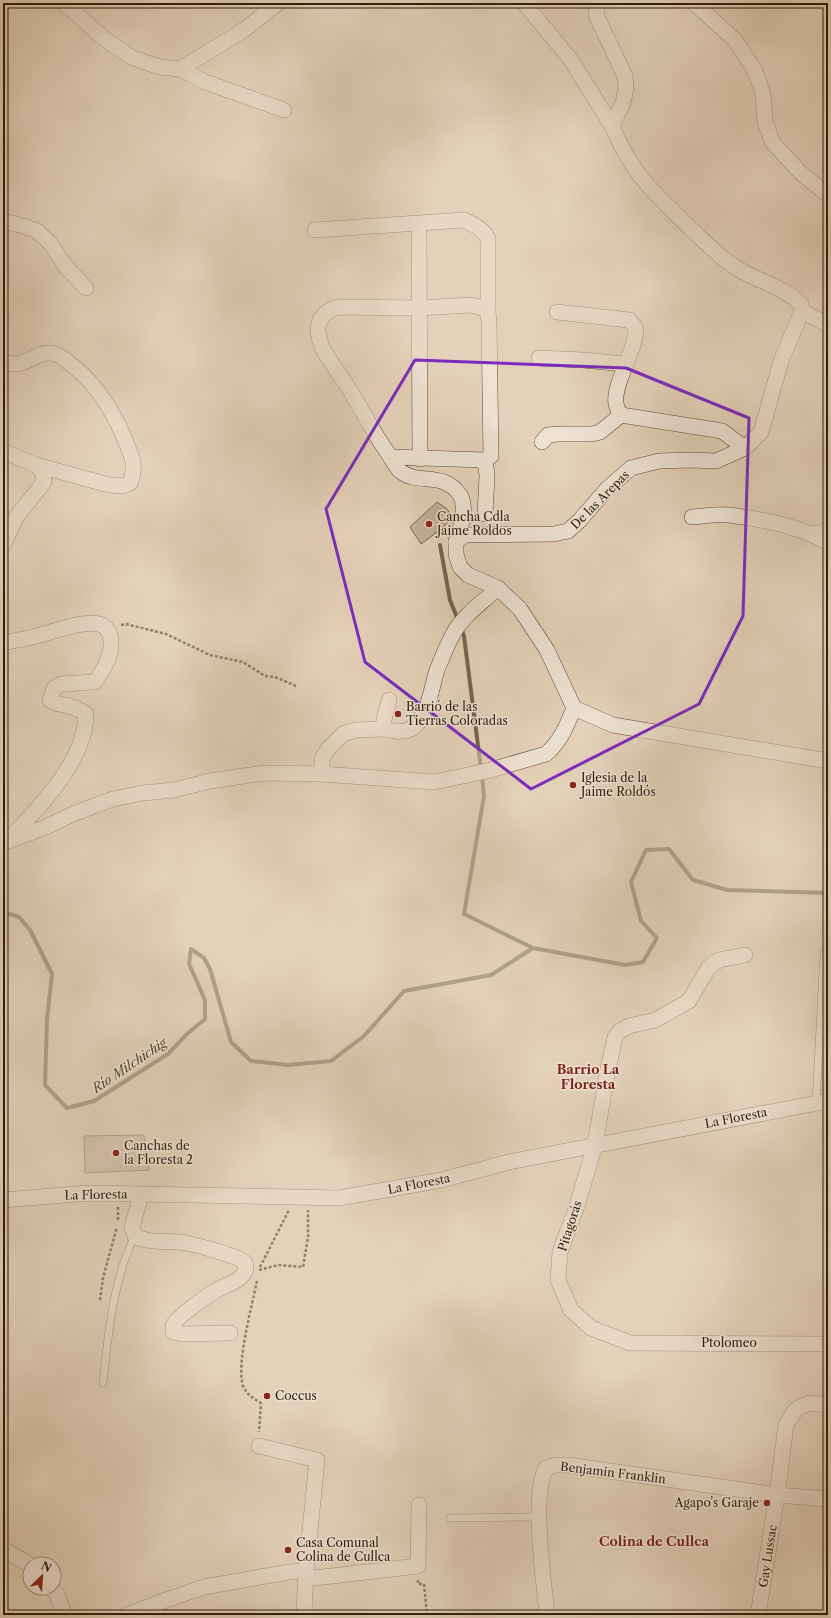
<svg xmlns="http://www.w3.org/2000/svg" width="831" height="1618" font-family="'Libre Caslon Text',serif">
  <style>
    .green { fill: #c5b29b; stroke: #7a6852 }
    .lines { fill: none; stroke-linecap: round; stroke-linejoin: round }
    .stream { stroke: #766450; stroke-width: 4 }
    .lane-casing { stroke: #5c4a36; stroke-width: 8 }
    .street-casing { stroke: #5c4a36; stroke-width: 16 }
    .path { stroke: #2f1d0a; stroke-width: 2.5; stroke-dasharray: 3 2; stroke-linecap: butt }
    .lane { stroke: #ede1d2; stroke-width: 7 }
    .street { stroke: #ede1d2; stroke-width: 15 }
    .marked { fill: none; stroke: #7b2cbf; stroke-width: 3; stroke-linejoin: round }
    .poi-dot { fill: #8f2418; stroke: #ede1d2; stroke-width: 1.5 }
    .labels { text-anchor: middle; stroke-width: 3; stroke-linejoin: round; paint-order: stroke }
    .street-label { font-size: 12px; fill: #2f1d0a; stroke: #ede1d2 }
    .poi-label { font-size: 12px; fill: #2f1d0a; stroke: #ede1d2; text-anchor: start }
    .water-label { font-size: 13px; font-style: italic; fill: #594733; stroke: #ede1d2 }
    .neighbourhood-label { font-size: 13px; font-weight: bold; fill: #7a1f14; stroke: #ede1d2 }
  </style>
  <rect width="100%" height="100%" fill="#e4d1b9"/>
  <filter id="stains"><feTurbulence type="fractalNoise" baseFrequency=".005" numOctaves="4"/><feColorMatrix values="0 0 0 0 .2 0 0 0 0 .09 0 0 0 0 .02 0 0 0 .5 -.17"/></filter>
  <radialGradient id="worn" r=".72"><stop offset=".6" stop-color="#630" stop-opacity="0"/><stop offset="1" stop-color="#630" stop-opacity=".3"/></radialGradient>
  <g class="green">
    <polygon points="437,502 447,509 453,517 440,530 421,544 410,527"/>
    <polygon points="144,1135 149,1170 85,1173 84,1136"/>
  </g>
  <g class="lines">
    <g class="stream">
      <polyline points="440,545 450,600 458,620"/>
      <polyline points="461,628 464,636 481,769"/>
      <polyline points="482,776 484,796 464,914 533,948 625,965 643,962 657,938 641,921 631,882 646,850 669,849 693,880 727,890 828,893"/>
      <polyline points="3,912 19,917 30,930 52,974 47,1020 45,1085 67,1108 94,1101 168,1054 187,1034 205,1019 205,1000 189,964 191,949 204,958 210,969 231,1042 251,1061 288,1065 331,1061 364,1036 404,991 491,975 533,948"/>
    </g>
    <g class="lane-casing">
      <g id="lane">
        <polyline points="810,530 828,528"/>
        <polyline points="816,1103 824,953 828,945"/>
        <path d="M 103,1383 C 108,1336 113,1278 135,1236"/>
        <polyline points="450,1518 539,1517"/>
      </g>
    </g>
    <g class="street-casing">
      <g id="street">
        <polyline points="64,3 106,40 131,57 159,67 180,69 244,30 278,3"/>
        <polyline points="524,3 571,60 612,126 623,103 626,89 625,76 596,15 597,3"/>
        <polyline points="694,3 735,40 755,71 763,94 765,122 773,143 801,173 828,195"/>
        <polyline points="180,69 205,82 284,110"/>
        <path d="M 612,126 C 617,137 622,148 628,158 C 644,185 668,206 689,227 C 703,240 716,254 732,265 C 754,281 780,284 801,304 L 802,311 L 781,361 L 761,432 L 745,448 L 716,461 L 690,460 L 659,461 L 631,468 L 607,489 L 580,520 L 568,531 L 554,534 L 465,535 L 456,542 L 456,554 L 460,567 L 468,575 L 498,588 L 520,609 L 547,650 L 574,708 L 613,725 L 828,761"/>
        <polyline points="3,221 23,226 37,231 50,243 66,267 86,288"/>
        <path d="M 315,230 L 464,220 C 474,225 483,228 488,239 L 488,312"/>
        <polyline points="419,232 420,459"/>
        <polyline points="802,311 828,325"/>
        <path d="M 557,312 L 629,320 C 630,322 634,325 635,327 C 641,341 612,384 616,404 C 617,408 619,412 621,415 L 722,431 L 745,448"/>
        <polyline points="539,358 583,360 625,364"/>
        <path d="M 3,361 C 25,372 36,348 55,354 C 59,355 64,359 68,362 C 96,382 113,410 126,442 C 128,448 132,456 133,462 C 134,470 133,476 130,483 L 122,486 L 109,485 L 36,465"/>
        <polyline points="542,442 548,435 558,434 592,434 600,432 621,415"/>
        <polyline points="3,451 36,465 43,473 44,482 17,516 3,545"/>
        <path d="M 390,457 L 485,460 L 491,456 L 489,322 L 488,312 L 480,307 L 471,305 L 419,308 L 337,307 C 326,311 318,317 318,330 C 318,334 320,341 321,345 C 328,360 340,374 349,389 C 363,411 374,435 390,456 C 393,461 396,468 400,471 C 418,486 443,470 460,495 C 468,508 460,529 456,542"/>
        <polyline points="485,514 487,476 485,460"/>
        <path d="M 692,517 C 704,516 717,514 729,515 C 762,519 800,526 828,543"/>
        <path d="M 3,643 C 13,641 23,639 33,637 C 49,633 84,620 99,624 C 107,626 110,632 111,640 C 112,656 104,669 95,682 L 61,684 L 54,688 L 50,700 C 56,705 61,704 68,706 C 75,707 80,710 86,714 C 86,760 39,808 10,838"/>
        <path d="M 389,700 C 388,709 381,720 385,729 C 394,732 406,733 414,727 C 428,716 432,686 437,670 C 442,658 447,645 453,634 C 463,615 483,602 498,588"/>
        <polyline points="322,774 322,759 328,749 343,734 356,730 385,729"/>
        <path d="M 3,843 L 46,827 L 73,814 L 113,799 L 143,793 L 174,790 L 210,781 L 264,773 L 322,774 L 434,782 L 487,771 L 546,754 C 561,741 567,725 574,708"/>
        <polyline points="745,955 719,960 709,967 689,1001 655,1020 629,1026 620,1031 615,1037 607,1074 595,1145 576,1209 560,1252 558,1280 571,1310 591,1328 630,1343 828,1344"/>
        <path d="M 141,1195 L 132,1227 L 135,1236 C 149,1244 169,1240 186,1243 C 196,1245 238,1256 244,1262 C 245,1263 246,1266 246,1268 C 244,1281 225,1285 215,1291 C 207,1296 175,1318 173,1326 C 173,1328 173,1330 173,1332 L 182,1334 L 230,1333"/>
        <polyline points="3,1200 89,1193 339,1198 442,1180 509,1162 828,1101"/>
        <polyline points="259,1446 317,1460 306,1571 304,1615"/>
        <polyline points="3,1549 30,1565"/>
        <polyline points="306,1579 418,1566 419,1505"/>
        <polyline points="51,1588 57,1594 64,1615"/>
        <polyline points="127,1615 166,1600 204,1587 289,1572 306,1571"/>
        <path d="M 547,1615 C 544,1581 531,1496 546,1468 L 556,1465 L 568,1465 L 777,1495 L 828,1499"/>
        <polyline points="758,1615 777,1495 786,1425 796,1409 809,1403 828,1405"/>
      </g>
    </g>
    <g class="path">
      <polyline points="121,625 126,624 166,634 210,655 243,662 265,676 275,677 296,686"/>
      <polyline points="118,1220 118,1207"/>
      <polyline points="260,1267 289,1210"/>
      <polyline points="259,1270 278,1265 303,1267 308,1237 308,1210"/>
      <path d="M 257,1281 C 252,1306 236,1364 243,1386 C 247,1395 253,1398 261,1403 L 259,1432"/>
      <polyline points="100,1300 103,1278 117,1227"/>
      <polyline points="418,1580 418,1584 424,1584 427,1615"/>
    </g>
    <use href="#lane" class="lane"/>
    <use href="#street" class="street"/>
  </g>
  <path d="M0 0H831V1618H0ZM 415,360 L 626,368 L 749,418 L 743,616 L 699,704 L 531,789 L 365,662 L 326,509 Z" fill="#e4d1b9" fill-opacity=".55" fill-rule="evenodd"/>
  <path class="marked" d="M 415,360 L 626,368 L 749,418 L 743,616 L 699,704 L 531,789 L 365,662 L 326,509 Z"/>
  <g class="poi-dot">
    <circle cx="429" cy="524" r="4"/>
    <circle cx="398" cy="714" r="4"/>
    <circle cx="573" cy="785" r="4"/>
    <circle cx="116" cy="1153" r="4"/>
    <circle cx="267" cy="1396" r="4"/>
    <circle cx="767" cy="1503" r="4"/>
    <circle cx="288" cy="1550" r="4"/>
  </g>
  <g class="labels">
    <g class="street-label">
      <text transform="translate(600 500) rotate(-45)" y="4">De las Arepas</text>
      <text transform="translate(736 1118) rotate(-11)" y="4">La Floresta</text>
      <text transform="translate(419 1184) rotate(-11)" y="4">La Floresta</text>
      <text transform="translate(96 1195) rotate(-1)" y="4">La Floresta</text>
      <text transform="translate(570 1226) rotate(-72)" y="4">Pitagorás</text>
      <text x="729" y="1347">Ptolomeo</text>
      <text transform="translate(613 1473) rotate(7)" y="4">Benjamin Franklin</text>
      <text transform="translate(768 1556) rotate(-81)" y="4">Gay Lussac</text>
    </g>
    <g class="poi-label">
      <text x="437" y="521">Cancha Cdla<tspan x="437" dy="14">Jaime Roldos</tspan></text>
      <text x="406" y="711">Barrió de las<tspan x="406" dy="14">Tierras Coloradas</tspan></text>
      <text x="581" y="782">Iglesia de la<tspan x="581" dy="14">Jaime Roldós</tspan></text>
      <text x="124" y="1150">Canchas de<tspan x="124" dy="14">la Floresta 2</tspan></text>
      <text x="275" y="1400">Coccus</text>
      <text x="759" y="1507" text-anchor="end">Agapo's Garaje</text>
      <text x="296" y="1547">Casa Comunal<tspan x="296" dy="14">Colina de Cullca</tspan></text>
    </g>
    <g class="water-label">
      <text transform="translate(129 1065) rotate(-34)" y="5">Río Milchichig</text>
    </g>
    <g class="neighbourhood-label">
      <text x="588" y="1074">Barrio La<tspan x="588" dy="15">Floresta</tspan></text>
      <text x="654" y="1546">Colina de Cullca</text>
    </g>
  </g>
  <rect width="831" height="1618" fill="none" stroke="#e4d1b9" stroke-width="16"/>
  <rect x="4" y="4" width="823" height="1610" fill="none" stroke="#2f1d0a" stroke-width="2"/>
  <rect x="8" y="8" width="815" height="1602" fill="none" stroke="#2f1d0a"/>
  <g transform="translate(42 1576) rotate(25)"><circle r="19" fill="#ede1d2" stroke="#a19382"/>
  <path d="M0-3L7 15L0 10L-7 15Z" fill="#8f2418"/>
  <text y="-6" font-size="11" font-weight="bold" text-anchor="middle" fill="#2f1d0a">N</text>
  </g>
  <rect width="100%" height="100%" filter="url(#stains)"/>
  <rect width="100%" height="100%" fill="url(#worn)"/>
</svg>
